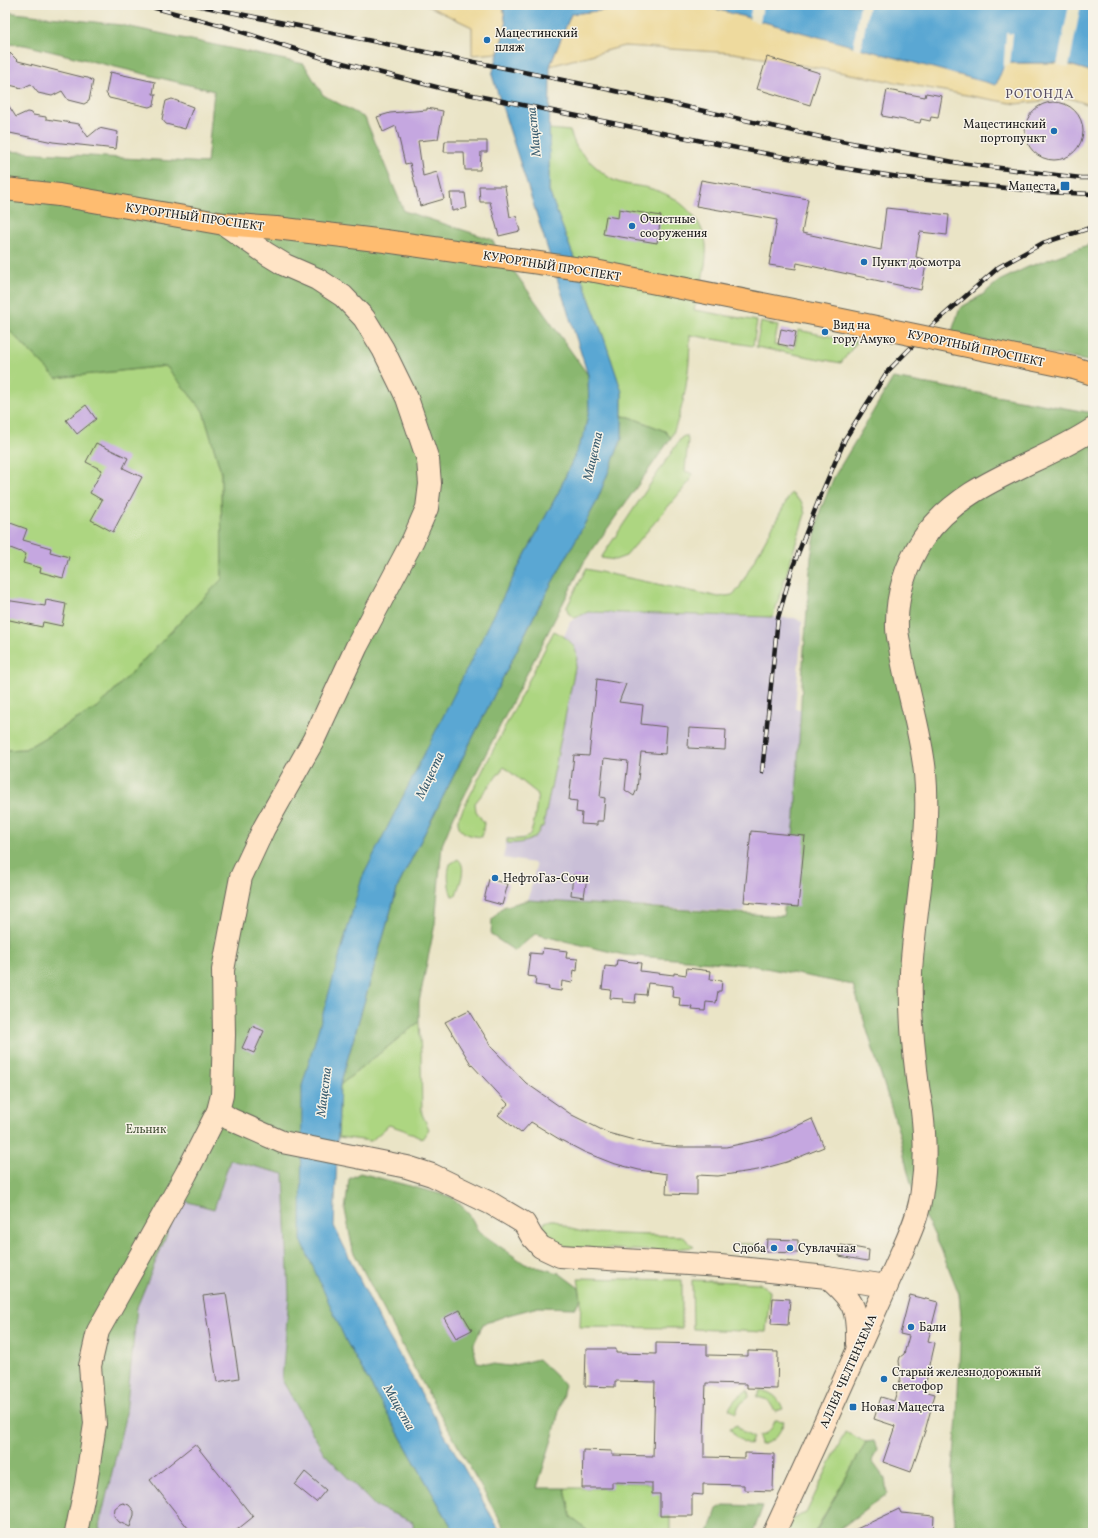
<svg xmlns="http://www.w3.org/2000/svg" width="1098" height="1538" font-family="Vollkorn,serif">
  <style>
    .industrial { fill: #c9bfd7 }
    .green { fill: #add681; stroke: #64794e }
    .forest { fill: #8ab76f; stroke: #536a46 }
    .sand { fill: #eeda9e; stroke: #857b5d }
    .water { fill: #5aa7d3; stroke: #3b6278 }
    .pier { fill: #eae4c6 }
    .building { fill: #c5a7e0 }
    .lines { fill: none; stroke-linecap: round; stroke-linejoin: round }
    .secondary-casing { stroke: #646258; stroke-width: 24 }
    .primary-casing { stroke: #646258; stroke-width: 24 }
    .secondary { stroke: #ffe4c6; stroke-width: 22 }
    .primary { stroke: #febc70; stroke-width: 22 }
    .rail-casing { stroke: #1c1c1c; stroke-width: 4.5 }
    .rail { stroke: #f7f3e8; stroke-width: 3; stroke-dasharray: 9; stroke-linecap: butt }
    .primary-bridge-casing { stroke: #646258; stroke-width: 24; stroke-linecap: butt }
    .primary-bridge { stroke: #febc70; stroke-width: 22 }
    .poi-dot { fill: #1f6fb2; stroke: #f7f3e8; stroke-width: 1.5 }
    .labels { text-anchor: middle; stroke-width: 3; stroke-linejoin: round; paint-order: stroke }
    .poi-label { font-size: 12px; fill: #1c1c1c; stroke: #f7f3e8; text-anchor: start }
    .street-label { font-size: 12px; fill: #1c1c1c; stroke: #f7f3e8 }
    .park-label { font-size: 12px; fill: #48543a; stroke: #f7f3e8 }
    .neighbourhood-label { font-size: 13px; letter-spacing: 1px; fill: #574d61; stroke: #f7f3e8 }
    .water-label { font-size: 13px; font-style: italic; fill: #385b6e; stroke: #f7f3e8 }
  </style>
  <rect width="100%" height="100%" fill="#f7f3e8"/>
  <filter id="ink" filterUnits="userSpaceOnUse"><feTurbulence type="fractalNoise" baseFrequency=".025" numOctaves="2"/><feDisplacementMap in="SourceGraphic" scale="8" xChannelSelector="R" yChannelSelector="G"/><feConvolveMatrix kernelMatrix="1 2 1 2 8 2 1 2 1" color-interpolation-filters="sRGB"/></filter>
  <filter id="wash" filterUnits="userSpaceOnUse"><feTurbulence type="fractalNoise" baseFrequency=".012" numOctaves="4" result="noise"/><feDisplacementMap in="SourceGraphic" scale="16" xChannelSelector="R" yChannelSelector="G"/><feGaussianBlur stdDeviation="0.9" result="paint"/><feColorMatrix in="noise" values="0 0 0 0 0 0 0 0 0 0 0 0 0 0 0 0 0 1.4 0 .05"/><feComposite in="paint" operator="in"/></filter>
  <g filter="url(#wash)">
    <rect width="100%" height="100%" fill="#eae4c6"/>
    <g class="industrial">
      <polygon points="588,612 795,618 802,622 802,625 795,709 803,709 814,837 751,831 744,912 528,900 536,866 534,863 503,858 507,838 515,839 527,837 533,832 561,644 570,622"/>
      <polygon points="230,1160 284,1174 289,1296 282,1380 324,1453 375,1506 413,1522 414,1533 103,1533 99,1527 126,1413 137,1307 181,1200 214,1209"/>
    </g>
    <g class="green">
      <path d="M 549,129 L 570,131 C 572,136 574,143 577,148 C 583,156 605,176 613,180 C 625,186 640,185 652,189 C 675,195 699,214 705,239 C 710,258 699,291 694,310 L 757,321 L 753,346 L 690,335 C 690,370 685,406 671,438 L 665,431 L 630,417 L 622,416 L 622,392 L 604,338 L 549,191 Z"/>
      <polygon points="761,322 778,326 774,345 794,349 798,330 857,342 841,363 756,347"/>
      <polygon points="5,326 56,378 166,366 203,411 221,472 222,579 98,707 25,749 5,750"/>
      <polygon points="684,436 687,436 688,440 685,471 691,473 692,475 690,481 626,556 615,560 601,558 681,438"/>
      <polygon points="791,493 802,503 805,514 773,617 588,612 575,618 568,613 567,607 586,569 719,597 732,595 738,590"/>
      <path d="M 554,631 C 566,637 576,643 577,658 L 543,827 L 541,827 C 536,842 521,844 507,843 L 507,839 C 513,839 522,840 527,837 C 535,833 536,803 538,794 L 504,767 L 475,803 L 476,811 L 484,823 L 482,837 C 471,836 457,834 458,819 Z"/>
      <path d="M 458,859 C 468,867 459,885 456,895 L 452,896 C 448,887 447,873 450,864 Z"/>
      <polygon points="419,1022 421,1054 422,1114 429,1129 422,1139 404,1130 389,1125 371,1141 338,1137 340,1085"/>
      <polygon points="551,1220 555,1220 571,1229 587,1233 682,1236 694,1247 655,1251 569,1247 543,1239 540,1230 545,1222"/>
      <polygon points="735,1244 762,1244 762,1252"/>
      <polygon points="578,1278 682,1280 682,1328 580,1327 581,1298"/>
      <polygon points="692,1280 759,1283 770,1291 766,1332 693,1329"/>
      <path d="M 748,1390 L 749,1397 L 739,1405 L 736,1413 L 729,1409 C 734,1400 738,1395 748,1390 Z"/>
      <path d="M 760,1390 C 772,1392 779,1398 783,1409 L 775,1411 L 768,1400 L 757,1397 Z"/>
      <path d="M 775,1420 L 784,1421 C 780,1435 773,1442 760,1445 L 759,1436 C 767,1434 773,1429 775,1420 Z"/>
      <path d="M 737,1425 C 741,1431 745,1434 753,1437 L 750,1445 C 741,1441 735,1437 730,1428 Z"/>
      <polygon points="845,1432 866,1442 814,1533 774,1533 778,1524 806,1513"/>
      <polygon points="612,1482 652,1483 652,1493 660,1494 660,1516 670,1516 670,1533 590,1533 571,1517 565,1488 611,1488"/>
    </g>
    <g class="forest">
      <polygon points="5,12 121,25 304,64 323,95 365,118 404,211 491,239 588,375 589,410 584,434 559,491 506,591 302,1086 346,1341 455,1533 414,1533 413,1522 375,1506 324,1453 282,1380 289,1296 284,1174 230,1160 214,1209 181,1200 137,1307 126,1413 99,1527 103,1533 5,1533 5,750 25,749 98,707 222,579 221,472 203,411 166,366 56,378 5,326 5,151 207,163 214,91 25,45 5,44"/>
      <polygon points="1093,243 1092,362 951,334 960,308 982,295 999,281 1028,267"/>
      <polygon points="893,378 1093,413 1093,1533 956,1533 953,1501 953,1469 957,1417 961,1317 959,1294 941,1249 930,1226 918,1207 907,1169 900,1136 853,985 750,965 624,955 535,934 515,951 491,935 492,919 503,907 528,900 783,916 795,818 803,664 811,557 820,511 834,477"/>
      <polygon points="622,416 630,417 665,431 671,438 584,562 454,816 442,845 435,924 419,1002 419,1022 340,1085 398,886 537,610 596,503 622,438"/>
      <polygon points="360,1173 452,1197 469,1213 478,1231 525,1264 559,1273 579,1288 581,1298 575,1308 538,1307 508,1315 483,1324 473,1346 477,1362 509,1366 538,1359 565,1385 553,1436 537,1488 565,1488 571,1517 590,1533 507,1533 414,1368 353,1251 345,1210 349,1179"/>
      <polygon points="874,1441 877,1449 872,1461 885,1479 887,1494 838,1530 837,1533 815,1533 866,1442"/>
      <polygon points="724,1505 763,1506 753,1533 709,1533 717,1509"/>
    </g>
    <g class="sand">
      <polygon points="426,5 503,5 506,26 498,53 472,55 472,27"/>
      <polygon points="649,5 701,5 996,84 1004,63 1058,63 1070,65 1093,72 1093,106 1069,98 1016,104 734,53 624,46 550,66 571,14"/>
    </g>
    <g class="water">
      <polygon points="503,5 649,5 571,14 550,66 549,191 604,338 622,392 622,438 596,503 537,610 398,886 340,1085 334,1226 381,1323 501,1533 455,1533 346,1341 301,1240 302,1086 362,878 506,591 559,491 584,434 589,410 588,375 492,75 506,26"/>
      <polygon points="701,5 1093,5 1093,72 1070,65 1058,63 1005,63 996,85"/>
    </g>
    <g class="pier">
      <polygon points="752,5 763,5 760,23 749,20"/>
      <polygon points="860,5 869,5 861,50 853,48"/>
      <polygon points="1069,5 1081,5 1069,67 1057,65"/>
      <polygon points="1006,33 1013,34 1010,65 1006,65 1003,73"/>
    </g>
    <g id="blocks">
      <g class="building">
        <polygon points="10,53 18,61 82,77 88,78 93,81 89,101 84,104 68,100 62,91 52,96 38,93 31,84 22,88 5,84 5,67 7,67"/>
        <polygon points="767,57 820,73 810,105 757,89"/>
        <polygon points="110,72 155,82 153,94 156,94 154,105 149,107 109,98 106,93"/>
        <polygon points="887,90 925,97 926,93 942,96 938,118 931,117 930,121 921,119 920,123 882,116"/>
        <polygon points="172,99 193,107 185,129 166,124 162,119 166,101"/>
        <polygon points="5,100 16,117 27,112 32,113 33,115 46,117 46,119 79,124 88,137 99,128 118,132 116,149 53,142 5,132"/>
        <circle cx="1054" cy="131" r="29"/>
        <polygon points="427,108 443,111 438,139 418,141 423,176 437,172 444,199 420,206 410,163 405,164 396,126 383,132 377,117 390,113 427,110"/>
        <polygon points="445,141 487,141 487,152 481,152 480,170 465,170 464,152 444,152"/>
        <polygon points="701,180 808,199 802,233 881,250 886,208 949,215 947,235 920,232 916,257 927,260 921,290 797,263 796,269 769,265 777,220 696,206"/>
        <polygon points="479,186 505,186 510,217 516,216 520,231 499,236 490,202 480,202"/>
        <polygon points="450,193 465,193 467,208 452,211"/>
        <polygon points="619,209 661,216 657,243 603,234 606,216 618,218"/>
        <polygon points="781,329 796,332 793,347 778,344"/>
        <polygon points="86,405 96,419 77,434 66,420"/>
        <polygon points="96,443 128,458 123,468 142,477 113,532 91,520 102,500 90,493 102,470 86,462"/>
        <polygon points="5,521 27,529 23,540 51,548 50,552 69,557 63,578 40,572 41,568 23,563 26,554 5,546"/>
        <polygon points="5,600 45,606 46,600 66,604 62,626 43,622 42,627 5,619"/>
        <polygon points="597,679 626,684 619,702 643,705 641,724 667,727 665,754 641,752 637,789 634,796 625,790 628,761 604,758 600,797 605,798 603,821 597,821 597,825 581,824 582,813 576,812 577,801 569,800 574,755 589,756"/>
        <polygon points="689,728 726,730 725,750 688,748"/>
        <polygon points="751,831 805,836 798,907 744,902"/>
        <polygon points="573,875 587,877 584,897 571,895"/>
        <polygon points="489,879 508,884 502,905 484,900"/>
        <polygon points="543,948 567,951 566,958 578,959 577,971 574,970 572,983 562,981 561,991 548,989 549,987 535,985 536,977 527,976 530,953 542,954"/>
        <polygon points="617,960 641,963 640,971 674,975 674,973 686,975 687,968 711,971 710,979 722,980 721,991 718,991 716,1003 706,1002 705,1011 692,1010 693,1007 679,1006 680,998 672,997 673,986 648,983 646,995 636,994 635,1003 623,1002 623,999 610,998 611,990 602,989 605,966 616,967"/>
        <polygon points="469,1010 493,1049 526,1083 572,1115 608,1133 645,1143 679,1147 726,1147 773,1137 812,1119 824,1147 787,1162 758,1170 718,1176 697,1175 697,1195 666,1194 667,1174 639,1170 612,1163 584,1152 559,1139 531,1122 521,1133 498,1115 508,1104 471,1064 445,1022"/>
        <polygon points="252,1026 264,1031 254,1053 242,1048"/>
        <polygon points="767,1239 798,1240 798,1253 766,1252"/>
        <polygon points="841,1245 869,1250 868,1261 839,1256"/>
        <polygon points="226,1293 239,1378 217,1382 203,1296"/>
        <polygon points="910,1295 938,1302 928,1341 935,1343 924,1391 935,1394 925,1431 911,1472 883,1462 895,1426 874,1419 881,1397 894,1401 901,1377 899,1376 900,1369 899,1361 900,1357 904,1354 909,1336 900,1334"/>
        <polygon points="773,1298 790,1299 788,1325 771,1324"/>
        <polygon points="460,1310 472,1330 456,1338 444,1318"/>
        <polygon points="656,1343 707,1344 707,1355 748,1356 748,1351 778,1352 777,1389 747,1388 747,1384 706,1383 704,1436 704,1457 745,1458 745,1453 774,1454 773,1491 744,1490 744,1485 703,1484 703,1495 692,1494 692,1516 660,1516 660,1494 652,1494 652,1483 612,1482 612,1488 582,1488 583,1450 612,1451 612,1455 653,1456 655,1382 615,1381 615,1387 585,1386 586,1349 616,1349 616,1353 656,1354"/>
        <polygon points="195,1444 253,1517 233,1533 192,1533 150,1480"/>
        <polygon points="305,1472 326,1490 316,1502 295,1485"/>
        <polygon points="123,1503 129,1505 134,1511 134,1515 130,1527 119,1522 114,1516 115,1508 120,1504"/>
        <polygon points="899,1509 901,1513 934,1516 933,1533 848,1533"/>
      </g>
    </g>
  </g>
  <g filter="url(#ink)">
    <use href="#blocks" fill-opacity="0" stroke="#646258" stroke-width="1"/>
    <g class="lines">
      <g class="secondary-casing">
        <g id="secondary">
          <polyline points="218,1111 230,1119 282,1142 407,1167 432,1175 492,1204 524,1223 532,1237 541,1247 560,1256 720,1266 827,1277 887,1286"/>
          <path d="M 827,1277 C 854,1301 858,1308 857,1344"/>
          <polyline points="76,1533 86,1484 95,1424 90,1366 98,1331 186,1174 218,1111 222,1095 224,1035 223,970 241,877 264,828 313,741 357,646 413,540 427,508 430,484 428,460 407,398 383,349 364,318 343,296 317,279 285,265 267,254 224,224"/>
          <path d="M 774,1533 L 821,1431 L 904,1247 C 912,1229 920,1210 922,1190 C 926,1164 925,1136 922,1111 C 920,1097 917,1083 916,1069 C 912,1037 910,1004 911,972 C 915,907 931,837 925,773 C 921,732 908,694 901,654 C 900,645 897,636 897,627 C 896,596 906,564 923,539 C 962,481 1038,466 1093,429"/>
        </g>
      </g>
      <g class="primary-casing">
        <g id="primary">
          <polyline points="5,189 59,195 224,224 276,228"/>
          <polyline points="1074,368 1093,374"/>
        </g>
      </g>
      <use href="#secondary" class="secondary"/>
      <use href="#primary" class="primary"/>
      <g class="rail-casing">
        <g id="rail">
          <polyline points="144,5 223,26 323,58 448,90 742,149 836,167 899,177 1046,192 1093,194"/>
          <polyline points="196,5 602,88 825,138 959,163 1081,178 1093,178"/>
          <polyline points="762,772 778,618 792,569 818,502 845,439 887,372 935,323 999,267 1043,243 1093,227"/>
        </g>
      </g>
      <use href="#rail" class="rail"/>
      <g class="primary-bridge-casing">
        <polyline id="primary-bridge" points="276,228 385,241 595,271 823,316 1074,368"/>
      </g>
      <use href="#primary-bridge" class="primary-bridge"/>
    </g>
  </g>
  <g class="poi-dot">
    <circle cx="487" cy="40" r="4"/>
    <circle cx="1054" cy="131" r="4"/>
    <rect x="1060" y="181" width="10" height="10" rx="2"/>
    <circle cx="632" cy="226" r="4"/>
    <circle cx="864" cy="262" r="4"/>
    <circle cx="825" cy="332" r="4"/>
    <circle cx="495" cy="878" r="4"/>
    <circle cx="774" cy="1248" r="4"/>
    <circle cx="790" cy="1248" r="4"/>
    <circle cx="911" cy="1327" r="4"/>
    <circle cx="884" cy="1379" r="4"/>
    <rect x="849" y="1403" width="8" height="8" rx="2"/>
  </g>
  <g class="labels">
    <g class="poi-label">
      <text x="495" y="37">Мацестинский<tspan x="495" dy="14">пляж</tspan></text>
      <text x="1046" y="128" text-anchor="end">Мацестинский<tspan x="1046" dy="14">портопункт</tspan></text>
      <text x="1056" y="190" text-anchor="end">Мацеста</text>
      <text x="640" y="223">Очистные<tspan x="640" dy="14">сооружения</tspan></text>
      <text x="872" y="266">Пункт досмотра</text>
      <text x="833" y="329">Вид на<tspan x="833" dy="14">гору Амуко</tspan></text>
      <text x="503" y="882">НефтоГаз-Сочи</text>
      <text x="766" y="1252" text-anchor="end">Сдоба</text>
      <text x="798" y="1252">Сувлачная</text>
      <text x="919" y="1331">Бали</text>
      <text x="892" y="1376">Старый железнодорожный<tspan x="892" dy="14">светофор</tspan></text>
      <text x="861" y="1411">Новая Мацеста</text>
    </g>
    <g class="street-label">
      <text transform="translate(195 217) rotate(8)" y="4">КУРОРТНЫЙ ПРОСПЕКТ</text>
      <text transform="translate(552 266) rotate(9)" y="4">КУРОРТНЫЙ ПРОСПЕКТ</text>
      <text transform="translate(976 348) rotate(12)" y="4">КУРОРТНЫЙ ПРОСПЕКТ</text>
      <text transform="translate(848 1371) rotate(-66)" y="4">АЛЛЕЯ ЧЕЛТЕНХЕМА</text>
    </g>
    <g class="park-label">
      <text x="146" y="1133">Ельник</text>
    </g>
    <g class="neighbourhood-label">
      <text x="1040" y="98">РОТОНДА</text>
    </g>
    <g class="water-label">
      <text transform="translate(533 132) rotate(-96)" y="5">Мацеста</text>
      <text transform="translate(592 456) rotate(-77)" y="5">Мацеста</text>
      <text transform="translate(429 775) rotate(-65)" y="5">Мацеста</text>
      <text transform="translate(323 1092) rotate(-83)" y="5">Мацеста</text>
      <text transform="translate(400 1407) rotate(60)" y="5">Мацеста</text>
    </g>
  </g>
  <rect width="1098" height="1538" fill="none" stroke="#f7f3e8" stroke-width="20"/>
</svg>
